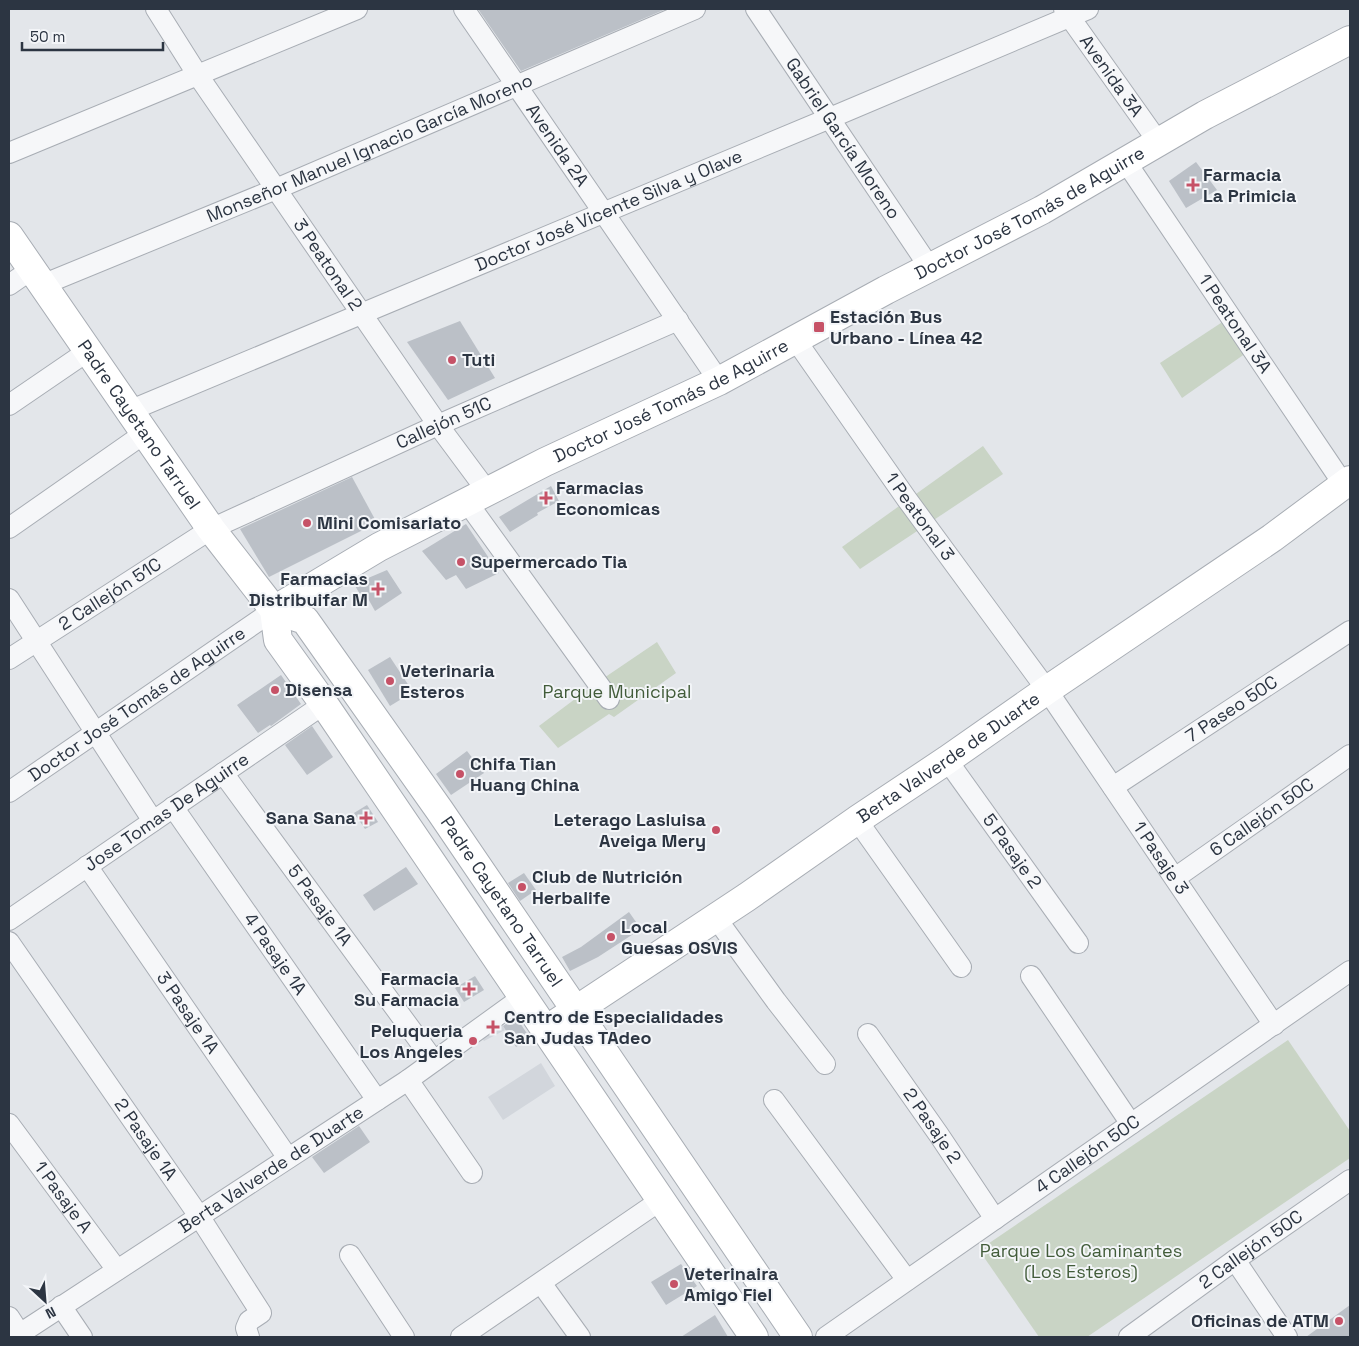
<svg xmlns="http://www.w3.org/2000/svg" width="1359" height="1346" font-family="'Space Grotesk',sans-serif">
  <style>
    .built { fill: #d2d6dc }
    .green { fill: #c9d4c5 }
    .building { fill: #bbc0c7 }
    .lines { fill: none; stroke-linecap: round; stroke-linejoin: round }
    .street-casing { stroke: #a8adb4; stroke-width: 22 }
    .secondary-casing { stroke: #a8adb4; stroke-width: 30 }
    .street { stroke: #f6f7f9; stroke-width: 20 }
    .secondary { stroke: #fff; stroke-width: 28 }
    .poi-dot { fill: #c65267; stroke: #f3f5f8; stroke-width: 2 }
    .labels { text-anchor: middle; stroke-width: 4; stroke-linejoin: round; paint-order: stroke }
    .street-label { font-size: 18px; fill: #2c3542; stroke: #f3f5f8 }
    .poi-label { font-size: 18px; font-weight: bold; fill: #2c3542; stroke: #f3f5f8; text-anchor: start }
    .park-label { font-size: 18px; fill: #425c3a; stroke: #f3f5f8 }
  </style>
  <rect width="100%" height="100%" fill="#e3e6ea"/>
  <g class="built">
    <polygon points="506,1010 512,1017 501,1023 505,1030 484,1041 476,1031"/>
    <polygon points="541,1063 555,1086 503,1120 488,1097"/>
  </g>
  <g class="green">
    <polygon points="1227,319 1249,351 1182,398 1160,363"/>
    <polygon points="983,446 1003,474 860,569 842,547"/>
    <polygon points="657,642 676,673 614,717 609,714 558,748 539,726 595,684"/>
    <polygon points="1288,1040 1350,1131 1350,1158 1087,1337 1039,1337 979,1250"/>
  </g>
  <g class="building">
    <polygon points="478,9 666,9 521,71"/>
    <polygon points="1196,162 1217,190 1186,208 1169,181"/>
    <polygon points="460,321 495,378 448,400 407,342"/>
    <polygon points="352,477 377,523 269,577 240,529"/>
    <polygon points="551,486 559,501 537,513 538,515 510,532 499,517"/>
    <polygon points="466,524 499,573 466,589 456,575 446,580 422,551"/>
    <polygon points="387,570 402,593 375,611 366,595 361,596 354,584"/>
    <polygon points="390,657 413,692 390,706 368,670"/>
    <polygon points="281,675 301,704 271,726 270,725 258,733 237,705"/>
    <polygon points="312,726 333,757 307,775 285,745"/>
    <polygon points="467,751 484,773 451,795 436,774"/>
    <polygon points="367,805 378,822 365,829 354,813"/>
    <polygon points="406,867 418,884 374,911 363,895"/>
    <polygon points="524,873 536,890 520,901 508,883"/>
    <polygon points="629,912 641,929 598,957 570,971 562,957 581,947"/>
    <polygon points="475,976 484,990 464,1002 455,988"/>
    <polygon points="516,1017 530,1038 516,1047 503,1026"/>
    <polygon points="359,1126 370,1142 324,1173 312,1157"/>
    <polygon points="681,1264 697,1286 666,1305 651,1282"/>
    <polygon points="1350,1305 1350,1337 1306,1337"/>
    <polygon points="715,1315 728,1337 681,1337"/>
  </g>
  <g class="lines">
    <g class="street-casing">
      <g id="street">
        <path id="s1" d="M 156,9 L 197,74 L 438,425 L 487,491"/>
        <path id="s2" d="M 464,9 L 719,381"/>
        <path id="s3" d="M 756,9 L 930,268"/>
        <path id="s4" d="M 1064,9 L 1159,143"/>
        <polyline points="9,153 357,9"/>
        <path id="s5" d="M 1126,162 L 1344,485"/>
        <polyline points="9,285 32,269"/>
        <path id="s6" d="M 42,285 L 276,189 L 695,9"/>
        <path id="s7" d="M 797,339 L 802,349 L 906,498 L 1047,690 L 1274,1025"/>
        <polyline points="9,405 88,351"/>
        <path id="s8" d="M 129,411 L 830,118 L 1088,9"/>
        <polyline points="467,502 609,699"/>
        <polyline points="9,528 145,433"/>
        <polyline points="9,599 153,821"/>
        <path id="s9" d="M 9,659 L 211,529 L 438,425 L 678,320"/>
        <path id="s10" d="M 947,760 L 1078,943"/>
        <path id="s11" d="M 223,773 L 434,1061"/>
        <path id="s12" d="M 1113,787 L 1350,631"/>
        <path id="s13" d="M 9,792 L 274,610"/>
        <path id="s14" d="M 173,807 L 377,1100"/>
        <polyline points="857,820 961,967"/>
        <path id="s15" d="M 87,866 L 288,1158"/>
        <path id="s16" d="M 1175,878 L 1350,755"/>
        <polyline points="716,918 776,1001 825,1064"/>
        <path id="s17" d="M 9,920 L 324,704"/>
        <path id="s18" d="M 9,942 L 199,1216 L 261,1313 L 249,1321 L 246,1328 L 249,1337"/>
        <polyline points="1031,976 1131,1124"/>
        <path id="s19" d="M 868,1034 L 939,1135 L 995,1219"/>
        <polyline points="408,1080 472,1173"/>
        <polyline points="774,1100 907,1280"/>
        <path id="s20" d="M 9,1124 L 117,1270"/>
        <polyline points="350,1255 404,1337"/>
        <polyline points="1235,1260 1287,1337"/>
        <polyline points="541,1283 580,1337"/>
        <polyline points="61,1306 82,1337"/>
        <polyline points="9,1317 20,1334"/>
        <path id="s21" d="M 15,1337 L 408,1080 L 523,997"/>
        <polyline points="461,1337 661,1200"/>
        <path id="s22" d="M 826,1337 L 1350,971"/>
        <path id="s23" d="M 1129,1337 L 1235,1260 L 1350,1180"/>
      </g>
    </g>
    <g class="secondary-casing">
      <g id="secondary">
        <path id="s24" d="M 9,236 L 211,529 L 274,610 L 278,640 L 324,704 L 754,1337"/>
        <path id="s25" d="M 274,610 L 379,547 L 545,462 L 719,381 L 886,290 L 1042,210 L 1205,115 L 1350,40"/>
        <path id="s26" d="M 274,610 L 305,620 L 440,811 L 798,1337"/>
        <path id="s27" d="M 546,1030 L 747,897 L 857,820 L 947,760 L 1047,690 L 1272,538 L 1350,480"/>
      </g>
    </g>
    <use href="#street" class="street"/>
    <use href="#secondary" class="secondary"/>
  </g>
  <g class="poi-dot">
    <path d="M1190.5 177.5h5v5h5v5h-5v5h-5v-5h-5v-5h5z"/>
    <rect x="813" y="321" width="12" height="12" rx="2.5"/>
    <circle cx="452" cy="360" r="5"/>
    <path d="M543.5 490.5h5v5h5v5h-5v5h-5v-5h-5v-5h5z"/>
    <circle cx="307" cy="523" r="5"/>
    <circle cx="461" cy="562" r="5"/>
    <path d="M375.5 581.5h5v5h5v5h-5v5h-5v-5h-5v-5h5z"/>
    <circle cx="390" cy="681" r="5"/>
    <circle cx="275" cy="690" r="5"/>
    <circle cx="460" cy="774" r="5"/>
    <path d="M363.5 810.5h5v5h5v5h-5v5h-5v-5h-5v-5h5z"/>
    <circle cx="716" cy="830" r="5"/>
    <circle cx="522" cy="887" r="5"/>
    <circle cx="611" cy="937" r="5"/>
    <path d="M466.5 981.5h5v5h5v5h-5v5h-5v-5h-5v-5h5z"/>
    <path d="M490.5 1019.5h5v5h5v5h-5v5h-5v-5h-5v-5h5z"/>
    <circle cx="473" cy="1041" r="5"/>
    <circle cx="674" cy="1284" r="5"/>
    <circle cx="1339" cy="1321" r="5"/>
  </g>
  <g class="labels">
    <g class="street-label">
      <text dy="6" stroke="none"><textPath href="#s4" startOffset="82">Avenida 3A</textPath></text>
      <text dy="6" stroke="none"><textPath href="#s3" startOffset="156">Gabriel García Moreno</textPath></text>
      <text dy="6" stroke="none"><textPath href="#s2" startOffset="165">Avenida 2A</textPath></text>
      <text dy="6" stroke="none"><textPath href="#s6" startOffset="355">Monseñor Manuel Ignacio García Moreno</textPath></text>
      <text dy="6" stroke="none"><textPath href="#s8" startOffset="520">Doctor José Vicente Silva y Olave</textPath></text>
      <text dy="6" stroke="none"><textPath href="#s25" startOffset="854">Doctor José Tomás de Aguirre</textPath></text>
      <text dy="6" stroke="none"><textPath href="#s1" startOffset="308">3 Peatonal 2</textPath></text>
      <text dy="6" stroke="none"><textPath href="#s5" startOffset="195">1 Peatonal 3A</textPath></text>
      <text dy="6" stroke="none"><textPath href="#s25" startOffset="449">Doctor José Tomás de Aguirre</textPath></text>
      <text dy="6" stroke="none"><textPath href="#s9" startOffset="496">Callejón 51C</textPath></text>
      <text dy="6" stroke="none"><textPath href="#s24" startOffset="229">Padre Cayetano Tarruel</textPath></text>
      <text dy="6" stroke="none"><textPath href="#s7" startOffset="216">1 Peatonal 3</textPath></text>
      <text dy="6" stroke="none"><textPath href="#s9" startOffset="120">2 Callejón 51C</textPath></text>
      <text dy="6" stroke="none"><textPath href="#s13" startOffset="155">Doctor José Tomás de Aguirre</textPath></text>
      <text dy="6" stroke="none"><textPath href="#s12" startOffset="142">7 Paseo 50C</textPath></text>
      <text dy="6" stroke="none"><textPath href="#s27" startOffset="486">Berta Valverde de Duarte</textPath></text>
      <text dy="6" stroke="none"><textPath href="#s17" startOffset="191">Jose Tomas De Aguirre</textPath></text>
      <text dy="6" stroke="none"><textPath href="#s16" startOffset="106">6 Callejón 50C</textPath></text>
      <text dy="6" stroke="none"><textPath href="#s10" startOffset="112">5 Pasaje 2</textPath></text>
      <text dy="6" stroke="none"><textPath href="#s7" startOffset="634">1 Pasaje 3</textPath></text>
      <text dy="6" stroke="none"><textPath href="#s26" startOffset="376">Padre Cayetano Tarruel</textPath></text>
      <text dy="6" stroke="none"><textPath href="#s11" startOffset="164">5 Pasaje 1A</textPath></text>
      <text dy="6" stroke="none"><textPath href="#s14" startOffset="179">4 Pasaje 1A</textPath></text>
      <text dy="6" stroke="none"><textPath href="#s15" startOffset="178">3 Pasaje 1A</textPath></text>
      <text dy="6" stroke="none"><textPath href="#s19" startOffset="112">2 Pasaje 2</textPath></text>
      <text dy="6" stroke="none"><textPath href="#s18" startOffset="240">2 Pasaje 1A</textPath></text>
      <text dy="6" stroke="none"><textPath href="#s22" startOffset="319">4 Callejón 50C</textPath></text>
      <text dy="6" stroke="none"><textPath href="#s21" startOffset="306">Berta Valverde de Duarte</textPath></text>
      <text dy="6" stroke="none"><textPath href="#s20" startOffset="91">1 Pasaje A</textPath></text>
      <text dy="6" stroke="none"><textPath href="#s23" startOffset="150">2 Callejón 50C</textPath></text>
    </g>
    <g class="poi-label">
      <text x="1203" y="181">Farmacia<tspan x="1203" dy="21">La Primicia</tspan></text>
      <text x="830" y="323">Estación Bus<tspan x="830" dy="21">Urbano - Línea 42</tspan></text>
      <text x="462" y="366">Tuti</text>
      <text x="556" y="494">Farmacias<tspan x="556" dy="21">Economicas</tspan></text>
      <text x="317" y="529">Mini Comisariato</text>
      <text x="471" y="568">Supermercado Tia</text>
      <text x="368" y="585" text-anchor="end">Farmacias<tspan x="368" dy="21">Distribuifar M</tspan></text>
      <text x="400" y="677">Veterinaria<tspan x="400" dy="21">Esteros</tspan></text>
      <text x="285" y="696">Disensa</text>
      <text x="470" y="770">Chifa Tian<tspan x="470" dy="21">Huang China</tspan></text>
      <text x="356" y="824" text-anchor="end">Sana Sana</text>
      <text x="706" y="826" text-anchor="end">Leterago Lasluisa<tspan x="706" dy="21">Aveiga Mery</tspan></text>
      <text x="532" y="883">Club de Nutrición<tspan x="532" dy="21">Herbalife</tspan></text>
      <text x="621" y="933">Local<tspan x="621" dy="21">Guesas OSVIS</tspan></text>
      <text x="459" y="985" text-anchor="end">Farmacia<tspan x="459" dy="21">Su Farmacia</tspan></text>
      <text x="504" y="1023">Centro de Especialidades<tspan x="504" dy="21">San Judas TAdeo</tspan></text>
      <text x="463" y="1037" text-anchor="end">Peluqueria<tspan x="463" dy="21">Los Angeles</tspan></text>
      <text x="684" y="1280">Veterinaira<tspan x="684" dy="21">Amigo Fiel</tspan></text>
      <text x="1329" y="1327" text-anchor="end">Oficinas de ATM</text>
    </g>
    <g class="park-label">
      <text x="617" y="698">Parque Municipal</text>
      <text x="1081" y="1257">Parque Los Caminantes<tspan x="1081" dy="21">(Los Esteros)</tspan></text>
    </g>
  </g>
  <rect width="1359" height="1346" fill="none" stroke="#2c3542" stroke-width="20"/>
  <g transform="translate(45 1301) rotate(154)" stroke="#f3f5f8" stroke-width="4" paint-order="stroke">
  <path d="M0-4L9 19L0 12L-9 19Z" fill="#2c3542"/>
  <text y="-8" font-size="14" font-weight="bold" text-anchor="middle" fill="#2c3542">N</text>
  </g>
  <path d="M22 42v8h141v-8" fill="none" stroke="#2c3542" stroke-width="2.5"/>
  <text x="30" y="42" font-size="15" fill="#2c3542" stroke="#f3f5f8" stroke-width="4" paint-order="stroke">50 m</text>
</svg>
